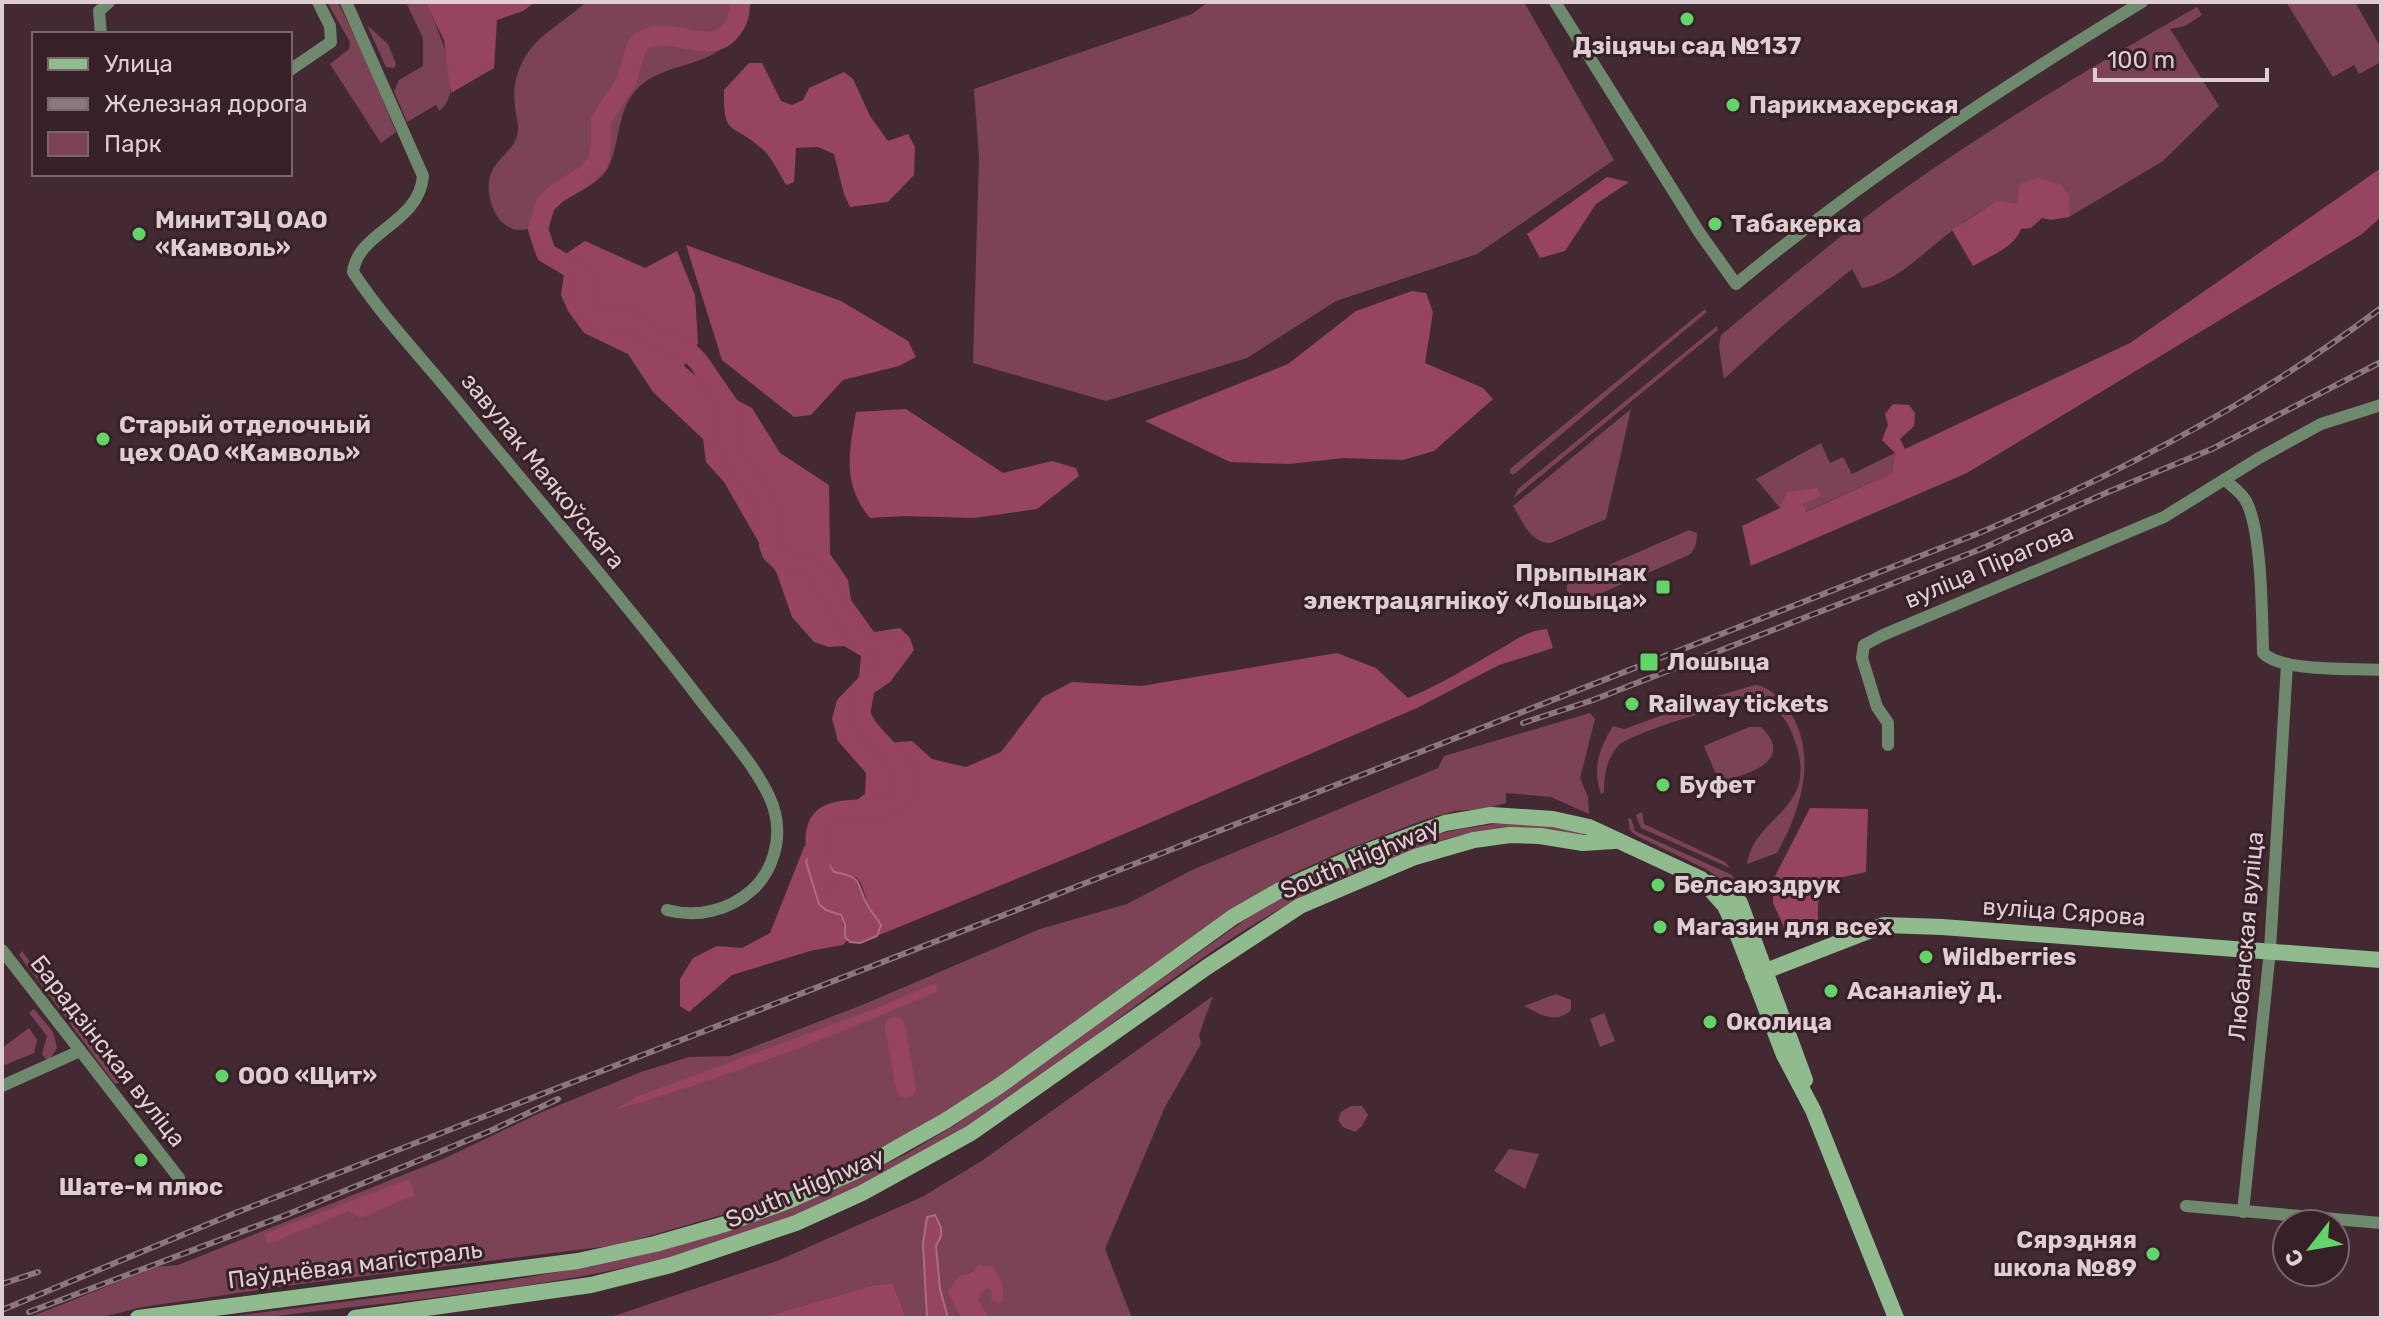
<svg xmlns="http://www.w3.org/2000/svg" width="2383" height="1320" font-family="Rubik,sans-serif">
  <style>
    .green { fill: #7c4356 }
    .forest { fill: #964461 }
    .water { fill: #964461; stroke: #ac6d83; stroke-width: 2 }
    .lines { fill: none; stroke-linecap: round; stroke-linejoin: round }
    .river { stroke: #964461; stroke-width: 20 }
    .street { stroke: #6e896e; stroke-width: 12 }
    .secondary { stroke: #8fbb8f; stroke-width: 16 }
    .rail-casing { stroke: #8c777d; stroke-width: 6 }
    .rail { stroke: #382028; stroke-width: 3; stroke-dasharray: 9; stroke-linecap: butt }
    .poi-dot { fill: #62d469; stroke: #382028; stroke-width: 3 }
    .labels { text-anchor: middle; stroke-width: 6; stroke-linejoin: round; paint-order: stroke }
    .poi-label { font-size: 24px; font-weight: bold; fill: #decdd1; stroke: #382028; text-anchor: start }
    .street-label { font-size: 24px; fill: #decdd1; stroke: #382028 }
  </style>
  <rect width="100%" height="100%" fill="#432a32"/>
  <g class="green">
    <polygon points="327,2 338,2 363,54 396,132 381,143 330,64 349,49 350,42"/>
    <path d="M 406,2 L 425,2 C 437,26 468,92 439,111 L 436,105 L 407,122 L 394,91 L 399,80 L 423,66 L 423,38 Z"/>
    <path d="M 586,2 L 752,2 C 745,16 738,32 727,44 C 704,67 664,64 640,86 C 617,107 621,137 610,164 C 601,185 575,192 559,205 C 549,212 541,224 530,228 C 498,240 481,193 492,171 C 498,158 513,150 517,136 C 520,126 516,117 515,106 C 513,93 515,77 521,65 C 534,35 564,23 586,2 Z"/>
    <polygon points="1208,2 1524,2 1614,160 1477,254 1336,301 1247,358 1106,401 973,363 979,157 974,89 1192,14"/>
    <polygon points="2286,2 2355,2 2381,48 2381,62 2359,74 2354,65 2333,77"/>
    <path d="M 2197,7 L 2202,15 L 2185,26 L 2170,29 L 2219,106 L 2163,161 L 2069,217 L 2069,194 L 2017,205 L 1996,201 C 1982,210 1967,219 1953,230 C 1924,251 1899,282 1862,288 L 1852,269 L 1780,328 L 1724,379 L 1719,347 L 1721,335 C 1776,290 1830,243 1887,201 C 1986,130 2090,67 2197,7 Z"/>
    <polygon points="367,25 388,44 396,64 394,68 386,67"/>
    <path d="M 1705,309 L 1707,312 C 1642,365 1578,421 1513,475 L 1510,473 L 1510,469 Z"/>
    <polygon points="1717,326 1718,330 1514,498 1518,489"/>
    <path d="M 1631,409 L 1606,519 L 1551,543 C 1530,543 1523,522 1513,506 Z"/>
    <polygon points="1821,443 1830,463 1843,457 1852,474 1895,453 1892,473 1805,512 1803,504 1780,508 1756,479"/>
    <path d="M 1689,530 L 1697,533 C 1697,542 1696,548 1689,555 L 1597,595 L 1579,599 L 1567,591 L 1567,585 L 1570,582 Z"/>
    <path d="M 1755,685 C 1767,686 1778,696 1785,705 C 1820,750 1802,809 1777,853 L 1747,864 C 1756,811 1824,812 1792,733 C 1787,721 1777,706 1764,702 C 1745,697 1630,733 1618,746 C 1606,760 1604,776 1604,793 L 1601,794 C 1592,768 1599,749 1613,726 L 1624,729 L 1669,713 L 1675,708 Z"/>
    <polygon points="1590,713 1595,719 1580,778 1588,797 1589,814 1551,797 1506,793 1506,803 1484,809 1454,811 1424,820 1345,850 1286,877 1230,910 994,1080 923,1126 831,1172 749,1207 618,1245 308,1283 142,1307 99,1318 28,1318 156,1267 178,1265 443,1159 542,1112 641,1072 689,1057 730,1056 867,1003 1040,929 1127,904 1192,870 1438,768 1444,756"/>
    <path d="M 1749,727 L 1761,727 C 1795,759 1750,775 1723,780 L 1715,772 L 1704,746 Z"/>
    <polygon points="1642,812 1644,824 1725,862 1730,868 1641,828 1636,815"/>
    <polygon points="1628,818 1631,819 1635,831 1732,875 1737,887 1736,889 1706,869 1635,835 1630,830"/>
    <path d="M 1508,823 L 1544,825 L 1583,833 L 1581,838 C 1550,836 1503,828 1473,833 C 1445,837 1417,849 1390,859 C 1355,873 1318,887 1285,906 C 1186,962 1094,1040 1000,1105 C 948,1142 889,1173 831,1201 C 653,1284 451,1294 260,1318 L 219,1318 L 511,1280 L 593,1266 L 845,1184 L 906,1154 L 955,1125 L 1249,917 C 1328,871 1416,829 1508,823 Z"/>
    <polygon points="22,951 119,1083 115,1084 19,955"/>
    <path d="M 1556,994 L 1571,1000 L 1571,1010 C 1555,1025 1540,1014 1524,1006 Z"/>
    <polygon points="1213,996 1199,1035 1201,1044 1165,1107 1105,1249 1132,1318 990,1318 979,1301 981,1293 988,1287 1004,1300 974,1271 958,1276 947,1292 961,1318 948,1318 940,1290 936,1246 942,1226 935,1214 927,1216 927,1230 923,1244 926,1318 906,1318 893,1283 873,1285 760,1318 608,1318 777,1261 924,1196 983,1160"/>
    <polygon points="34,1009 53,1032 57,1048 48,1062 42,1054 47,1036 29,1013"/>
    <polygon points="1604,1013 1615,1041 1600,1047 1590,1019"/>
    <polygon points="29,1028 37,1040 34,1053 5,1065 2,1060 2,1048"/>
    <polygon points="1351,1106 1362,1106 1368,1115 1362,1126 1355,1132 1343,1127 1338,1120 1341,1112"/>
    <polygon points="1509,1149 1539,1154 1525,1189 1494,1171"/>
  </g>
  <g class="forest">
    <polygon points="425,2 535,2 523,11 497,20 494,68 451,93 444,40"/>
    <path d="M 749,63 L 762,63 L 781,101 L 792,105 L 803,100 L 809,88 L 844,72 L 853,79 L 870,116 L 888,141 L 908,134 L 915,147 L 914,175 L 888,202 L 850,207 L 844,194 L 834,154 L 818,147 L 796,148 L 794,182 L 786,185 C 779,173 772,157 761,148 C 732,122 723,138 724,90 Z"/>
    <polygon points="2381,168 2381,217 2362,234 1967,473 1751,566 1742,526 1780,508 1787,492 1817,488 1821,496 1803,504 1806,512 1892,473 1895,453 1882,440 1888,425 1885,414 1893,404 1909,405 1915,413 1914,426 1900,439 1905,449 2130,343"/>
    <polygon points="1607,177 1629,182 1596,204 1565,251 1540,258 1527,234"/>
    <path d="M 2038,178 L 2060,184 L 2069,194 L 2069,217 L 2051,220 L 2042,218 L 2031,228 L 2021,229 C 2014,248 1990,256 1973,266 L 1952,230 L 1996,201 L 2017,204 L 2020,184 Z"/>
    <path d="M 585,241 L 645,268 L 677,251 L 695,295 L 698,343 L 684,366 L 706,384 L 752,408 L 780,453 L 829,485 L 830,554 L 848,580 L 851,600 L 874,632 L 900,628 L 910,638 L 914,650 L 890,682 L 874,693 L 868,727 L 886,743 L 912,741 L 932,759 L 966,767 L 1001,752 L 1043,697 L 1072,682 L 1142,686 L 1337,653 L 1376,668 L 1408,698 C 1441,685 1471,665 1502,648 C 1519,638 1527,631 1547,629 L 1553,648 L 1499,665 L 1417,708 L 1089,849 L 877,936 L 881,925 L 869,908 L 861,883 L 856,877 L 834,872 L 829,868 L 826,910 C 850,917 840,922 847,940 L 843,945 L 810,951 L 732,975 L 689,1012 L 680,1006 L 680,979 L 693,958 L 717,946 L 742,948 L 770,933 L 804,847 L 827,821 L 865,794 L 866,773 L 838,741 L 832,719 L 837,700 L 859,677 L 861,656 L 844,646 L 829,647 L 814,642 L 792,617 L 777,574 L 724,482 L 706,462 L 703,439 L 653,392 L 628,354 L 584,333 L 568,311 L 561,295 L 567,253 Z"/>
    <polygon points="686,245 841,301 908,341 916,357 899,366 843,380 811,415 794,417 722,360"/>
    <polygon points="1412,291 1426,293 1433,312 1425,363 1483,388 1493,399 1434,451 1403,460 1344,458 1289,464 1230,462 1145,421 1288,364 1356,311"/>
    <path d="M 906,409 L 1003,473 L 1052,461 L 1076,468 L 1079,476 L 1037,509 L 974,518 L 904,516 L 870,518 C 842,485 849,451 856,412 Z"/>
    <polygon points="1810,808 1868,809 1866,872 1829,880 1818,903 1818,921 1785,929 1773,903 1773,880"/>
    <path d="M 936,983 L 938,991 C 832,1038 723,1078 612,1111 L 636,1097 L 869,1011 Z"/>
    <polygon points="409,1179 415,1195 360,1218 349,1211 268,1244 265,1234"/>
    <polygon points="978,1265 994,1267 1002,1283 1004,1300 999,1303 991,1298 992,1291 988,1288 981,1293 979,1301 990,1318 961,1318 947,1292 958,1276 974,1271"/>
    <polygon points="893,1283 906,1318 760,1318 873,1285"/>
  </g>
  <g class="water">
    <path d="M 816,855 L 825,859 L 834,872 C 868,878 854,884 869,908 C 873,914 877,918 881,925 L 877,936 L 860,943 L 850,942 L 845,937 L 845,924 L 841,915 L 826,910 L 819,904 L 806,862 L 809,856 Z"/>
    <polygon points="935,1215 941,1227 941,1236 936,1246 940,1289 948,1318 927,1318 923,1244 927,1217"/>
  </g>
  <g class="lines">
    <g class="river">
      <path d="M 739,2 C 741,11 739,18 734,26 C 711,64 667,17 637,45 L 626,82 L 601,120 L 601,145 L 598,163 L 586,175 L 557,193 L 545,205 L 538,229 L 546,253 L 582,274 L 586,287 L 585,309 L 594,319 L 607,322 L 632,321 L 656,339 L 686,349 L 698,361 L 729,406 L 728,438 L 732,455 L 770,509 L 769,545 L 772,553 L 778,559 L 808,565 L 815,570 L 858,638 C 869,648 882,641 891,651 L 891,663 C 882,674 868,680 862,693 C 844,734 921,756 904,794 C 887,833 785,771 824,880"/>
      <polyline points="895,1027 906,1088"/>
    </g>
    <g class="street">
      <path d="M 346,2 L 423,176 C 419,224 358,231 353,272 C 383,318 422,358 456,400 C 537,499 621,596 698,697 C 721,728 767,777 775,813 C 782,841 772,872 752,890 C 729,911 696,918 667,910"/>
      <path d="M 1555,2 L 1699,232 L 1736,284 C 1864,178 2001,88 2142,2"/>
      <polyline points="101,34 99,11 109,2"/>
      <polyline points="290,70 331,42 330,26 318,2"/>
      <path d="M 2226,481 C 2233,487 2243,494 2247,503 C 2262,534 2262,617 2263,653 C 2281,672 2354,668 2381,670"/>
      <polyline points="1888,745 1888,723 1877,707 1862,658 1864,645 1883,635 2164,517 2259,458 2321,424 2381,405"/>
      <polyline points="2,950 179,1178"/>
      <polyline points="2,1086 80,1051"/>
      <polyline points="2186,1206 2381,1223"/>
      <polyline points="2243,1212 2270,950 2287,664"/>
    </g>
    <g class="secondary">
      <polyline points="1710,883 1730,893 1740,903 1805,1080"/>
      <polyline points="1753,976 1884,925 1942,927 2381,960"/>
      <polyline points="138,1318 578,1261 655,1244 725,1224 788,1201 854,1172 945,1121 999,1086 1233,917 1280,890 1360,854 1445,823 1491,815 1553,819 1589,827 1701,879 1725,906 1733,923 1784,1055 1813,1110 1896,1318"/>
      <polyline points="355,1318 591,1285 671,1265 796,1223 862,1193 971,1133 1207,967 1300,906 1415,857 1474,840 1510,835 1540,836 1583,843 1614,841"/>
    </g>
    <g class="rail-casing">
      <g id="rail">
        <polyline points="1523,723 1593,700 1981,549 2108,492 2212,449 2381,362"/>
        <polyline points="2,1284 38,1272"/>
        <path d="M 2,1310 L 235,1213 L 1027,906 L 1979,533 C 2121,473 2258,401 2381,308"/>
        <polyline points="29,1312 286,1215 490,1131 558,1099"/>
      </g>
    </g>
    <use href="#rail" class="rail"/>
  </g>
  <g class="poi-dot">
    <circle cx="1687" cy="19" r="8"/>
    <circle cx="1733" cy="105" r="8"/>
    <circle cx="1715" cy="224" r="8"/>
    <circle cx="139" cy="234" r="8"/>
    <circle cx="103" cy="439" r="8"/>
    <rect x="1655" y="579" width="16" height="16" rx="4"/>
    <rect x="1639" y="652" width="20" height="20" rx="4"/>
    <circle cx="1632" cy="704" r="8"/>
    <circle cx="1663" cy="785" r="8"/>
    <circle cx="1658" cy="885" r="8"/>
    <circle cx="1660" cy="927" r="8"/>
    <circle cx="1926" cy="957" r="8"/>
    <circle cx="1831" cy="991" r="8"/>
    <circle cx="1710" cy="1022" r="8"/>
    <circle cx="222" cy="1076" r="8"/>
    <circle cx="141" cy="1160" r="8"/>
    <circle cx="2153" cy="1254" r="8"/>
  </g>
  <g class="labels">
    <g class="poi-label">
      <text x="1687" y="54" text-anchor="middle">Дзіцячы сад №137</text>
      <text x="1749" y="113">Парикмахерская</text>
      <text x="155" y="228">МиниТЭЦ ОАО<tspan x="155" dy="28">«Камволь»</tspan></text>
      <text x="1731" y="232">Табакерка</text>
      <text x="119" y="433">Старый отделочный<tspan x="119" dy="28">цех ОАО «Камволь»</tspan></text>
      <text x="1647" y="581" text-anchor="end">Прыпынак<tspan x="1647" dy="28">электрацягнікоў «Лошыца»</tspan></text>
      <text x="1667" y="670">Лошыца</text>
      <text x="1648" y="712">Railway tickets</text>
      <text x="1679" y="793">Буфет</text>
      <text x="1674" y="893">Белсаюздрук</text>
      <text x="1676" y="935">Магазин для всех</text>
      <text x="1942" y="965">Wildberries</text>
      <text x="1847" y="999">Асаналіеў Д.</text>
      <text x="1726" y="1030">Околица</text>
      <text x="238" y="1084">ООО «Щит»</text>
      <text x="141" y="1195" text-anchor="middle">Шате-м плюс</text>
      <text x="2137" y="1248" text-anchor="end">Сярэдняя<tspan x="2137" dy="28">школа №89</tspan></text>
    </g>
    <g class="street-label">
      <text transform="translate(543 471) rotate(51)" y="8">завулак Маякоўскага</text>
      <text transform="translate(1989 566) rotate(-23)" y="8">вуліца Пірагова</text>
      <text transform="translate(1360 859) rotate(-23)" y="8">South Highway</text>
      <text transform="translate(2064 912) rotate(4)" y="8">вуліца Сярова</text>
      <text transform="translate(2246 936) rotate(-85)" y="8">Любанская вуліца</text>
      <text transform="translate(108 1051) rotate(52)" y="8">Барадзінская вуліца</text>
      <text transform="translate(805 1188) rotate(-23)" y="8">South Highway</text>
      <text transform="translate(355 1265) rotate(-7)" y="8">Паўднёвая магістраль</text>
    </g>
  </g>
  <rect width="2383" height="1320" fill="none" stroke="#decdd1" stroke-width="8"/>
  <rect x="32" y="32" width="260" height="144" fill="#382028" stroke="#7a656c" stroke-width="2"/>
  <rect x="48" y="58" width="40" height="12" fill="#8fbb8f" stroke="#7a656c" stroke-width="2"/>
  <text x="104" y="72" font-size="24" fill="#decdd1">Улица</text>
  <rect x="48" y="98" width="40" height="12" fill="#8c777d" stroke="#7a656c" stroke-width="2"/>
  <text x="104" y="112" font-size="24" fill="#decdd1">Железная дорога</text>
  <rect x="48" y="132" width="40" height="24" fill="#7c4356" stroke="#7a656c" stroke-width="2"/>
  <text x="104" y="152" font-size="24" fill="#decdd1">Парк</text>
  <g transform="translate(2311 1248) rotate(239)"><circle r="38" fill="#382028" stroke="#7a656c" stroke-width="2"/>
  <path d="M0-6L14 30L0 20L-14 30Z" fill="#62d469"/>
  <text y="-12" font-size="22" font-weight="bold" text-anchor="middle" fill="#decdd1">С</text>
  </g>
  <path d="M2095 68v12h172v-12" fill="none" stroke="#decdd1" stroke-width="4"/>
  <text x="2107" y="68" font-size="24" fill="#decdd1" stroke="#382028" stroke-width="6" paint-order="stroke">100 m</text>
</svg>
